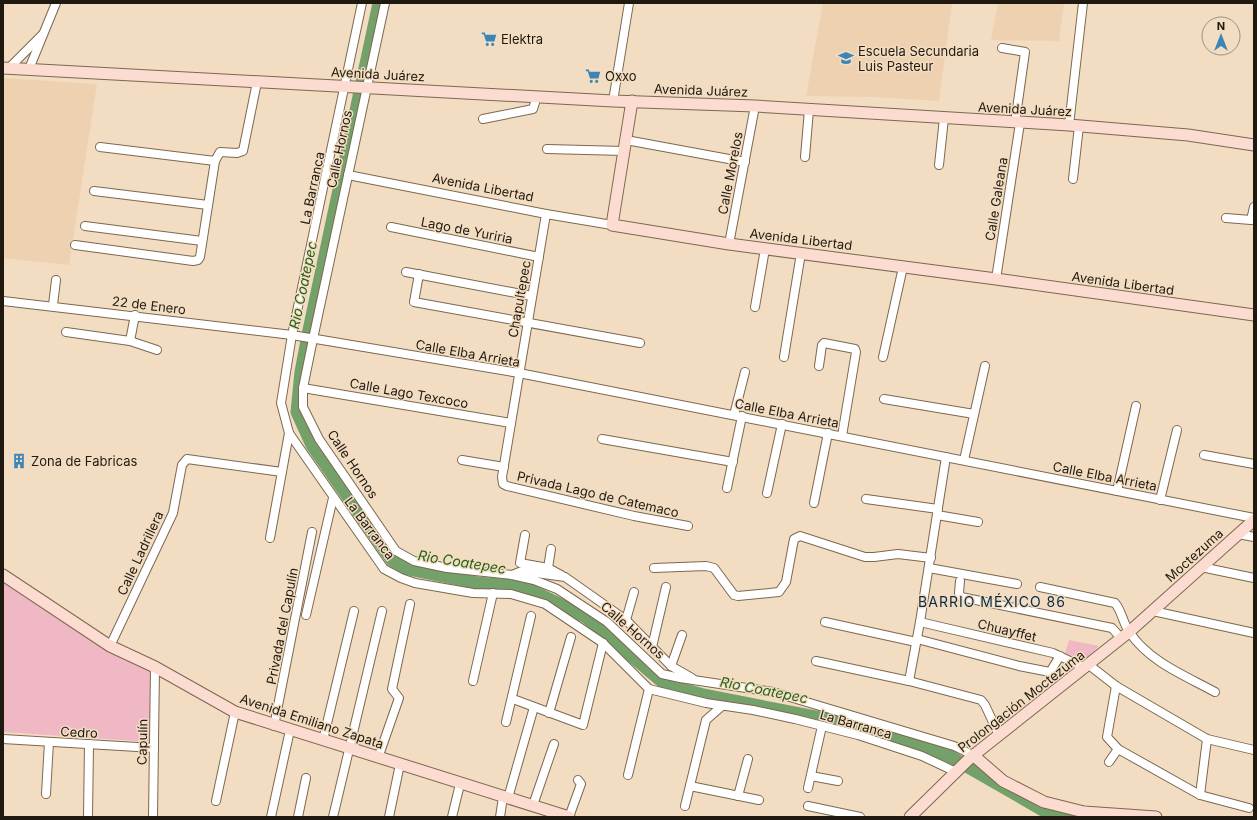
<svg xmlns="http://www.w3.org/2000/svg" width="1257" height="820" font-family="Inter,sans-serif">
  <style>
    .built { fill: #edd1b1 }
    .green { fill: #f0b7c4 }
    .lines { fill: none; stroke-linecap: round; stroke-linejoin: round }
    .river { stroke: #73a169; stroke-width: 13 }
    .street-casing { stroke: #7c6850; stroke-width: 10 }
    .secondary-casing { stroke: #7c6850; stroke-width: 13 }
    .street { stroke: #fff; stroke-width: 8 }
    .secondary { stroke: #fcdbd0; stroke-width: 11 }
    .labels { text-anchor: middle; stroke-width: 3; stroke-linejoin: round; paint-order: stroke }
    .poi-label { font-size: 13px; fill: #20190f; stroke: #f3ddc2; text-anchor: start }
    .street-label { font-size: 13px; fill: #20190f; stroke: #f3ddc2 }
    .water-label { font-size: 14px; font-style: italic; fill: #256317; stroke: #f3ddc2 }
    .neighbourhood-label { font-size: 14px; letter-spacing: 1px; fill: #072c44; stroke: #f3ddc2 }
  </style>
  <rect width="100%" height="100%" fill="#f3ddc2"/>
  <g class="built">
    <polygon points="823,3 952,3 939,101 875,97 806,96"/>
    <polygon points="998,3 1064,3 1059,41 991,40"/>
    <polygon points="3,78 97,84 69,265 3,258"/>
  </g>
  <g class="green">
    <polygon points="3,582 154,672 151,742 3,732"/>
    <polygon points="1069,640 1099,646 1084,661 1065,653"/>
  </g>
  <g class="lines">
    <polyline class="river" points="379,3 309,330 301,372 297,412 312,445 392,560 408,569 478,583 524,587 586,617 665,684 703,695 877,729 949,756 1050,814 1066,817"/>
    <g class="street-casing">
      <g id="street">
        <polyline points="362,3 292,335 281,403 289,433 384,569 401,578 415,583 473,593 511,594 545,604 603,643 649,689 706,703 753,710 795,719 858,735 922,756 954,771"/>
        <polyline points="385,3 313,339 303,388 303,407 319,439 396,551 414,561 447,568 512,575 534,580 557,589 607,622 662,674 680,678 773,692 954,746 973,755"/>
        <polyline points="1002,48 1025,52 1015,123"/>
        <polyline points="8,69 42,35"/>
        <polyline points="29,69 56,3"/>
        <polyline points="613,101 629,3"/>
        <polyline points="483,119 533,109 537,96"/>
        <polyline points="1069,125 1083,3"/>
        <polyline points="626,140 745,162"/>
        <polyline points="100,147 215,161"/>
        <polyline points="547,149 624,151"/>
        <polyline points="805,157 809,110"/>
        <polyline points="939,165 944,118"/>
        <polyline points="348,175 546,214 612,225"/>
        <polyline points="1073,179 1079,126"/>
        <polyline points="94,191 208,205"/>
        <polyline points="546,214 502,477 503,484 507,486 634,516 688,526"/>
        <polyline points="1226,218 1251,220 1254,207"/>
        <polyline points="85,226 202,241"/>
        <polyline points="391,227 539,257"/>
        <polyline points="729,244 755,106"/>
        <polyline points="75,245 193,261 198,260 200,257 215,161 220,152 237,153 243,151 257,82"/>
        <polyline points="406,272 532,296"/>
        <polyline points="419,274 414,302 640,343"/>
        <polyline points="996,279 1020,123"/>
        <polyline points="3,301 292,335 519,373 1254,518"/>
        <polyline points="53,305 56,280"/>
        <polyline points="755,307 765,249"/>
        <polyline points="66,332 130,341 135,315"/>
        <polyline points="130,341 157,350"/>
        <polyline points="784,357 801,253"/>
        <polyline points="883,357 903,267"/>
        <polyline points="819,366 822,345 824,343 855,349 856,352 842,436"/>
        <polyline points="303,388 511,423"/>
        <polyline points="884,399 974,414"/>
        <polyline points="734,415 745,372"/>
        <polyline points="602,439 733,462"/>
        <polyline points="1204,455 1254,464"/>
        <polyline points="462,460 504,467"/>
        <polyline points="964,460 985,366"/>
        <polyline points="727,488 742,416"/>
        <polyline points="1117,491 1136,406"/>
        <polyline points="767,493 782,424"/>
        <polyline points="866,499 938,509"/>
        <polyline points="1160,500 1177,430"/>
        <polyline points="814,503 828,433"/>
        <polyline points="937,515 978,522"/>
        <polyline points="1238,534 1254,537"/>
        <polyline points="525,535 520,563 548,568 561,575"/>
        <polyline points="270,538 289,433"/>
        <polyline points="1201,567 1254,578"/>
        <polyline points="548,568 551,549"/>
        <polyline points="654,568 706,566 714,568 734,595 738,596 779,592 786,582 794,539 800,536 865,557 874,557 898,554 931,558"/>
        <polyline points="929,568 1017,584"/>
        <polyline points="512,575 522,571 565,577 626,620 671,666 692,678"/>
        <polyline points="960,581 959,593 961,597 1112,628 1121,638"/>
        <path d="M 1040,587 L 1115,603 C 1122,611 1123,624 1130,633 C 1150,662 1184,675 1215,692"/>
        <polyline points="1153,611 1254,633"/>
        <polyline points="306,615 333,498"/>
        <polyline points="626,620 634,592"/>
        <polyline points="825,622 916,642"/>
        <polyline points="920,622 1053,653 1085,668"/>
        <polyline points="917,639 1019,666 1050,672 1060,656"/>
        <polyline points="110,646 173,513 182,465 187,459 282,472"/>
        <polyline points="652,647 666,587"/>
        <polyline points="816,661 909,681 981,700 985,705 999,735"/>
        <polyline points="1089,665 1116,686 1207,739 1254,750"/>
        <polyline points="671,666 682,635"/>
        <polyline points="473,681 493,593"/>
        <polyline points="909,681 920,622 946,457"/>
        <polyline points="513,699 583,725 603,643"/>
        <polyline points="549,713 571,637"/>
        <polyline points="506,722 531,616"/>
        <polyline points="274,726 312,532"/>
        <polyline points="3,739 154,748"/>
        <polyline points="323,740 354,611"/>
        <polyline points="1118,749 1200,795 1249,808"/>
        <polyline points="378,758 399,698 392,689 410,604"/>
        <polyline points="1109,762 1118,749 1107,737 1116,686"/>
        <polyline points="628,775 649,689"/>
        <polyline points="811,776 838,781"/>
        <polyline points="690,786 759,800"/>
        <polyline points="808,788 822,726"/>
        <polyline points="46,794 49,742"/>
        <polyline points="1200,795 1207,739"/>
        <polyline points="738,796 748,759"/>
        <polyline points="508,798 534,707"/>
        <polyline points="216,801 235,712"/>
        <polyline points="533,805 554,744"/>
        <polyline points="685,806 706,720 722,706"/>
        <polyline points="808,806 860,817"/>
        <polyline points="88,817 89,744"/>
        <polyline points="153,817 155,667"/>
        <polyline points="271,817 290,730"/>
        <polyline points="298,817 306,778"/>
        <polyline points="333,817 382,611"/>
        <polyline points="389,817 400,764"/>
        <polyline points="452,817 460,784"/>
        <polyline points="500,817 503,797"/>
        <polyline points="569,817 581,784 578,780"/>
      </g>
    </g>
    <g class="secondary-casing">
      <g id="secondary">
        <polyline points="3,68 613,101 755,106 1069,125 1188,135 1254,145"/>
        <polyline points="632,101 612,225 729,244 996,279 1254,315"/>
        <polyline points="3,575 110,646 155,667 235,712 569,817"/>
        <polyline points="973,755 1003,781 1044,802 1084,812 1156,817"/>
        <polyline points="910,817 970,758 1129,632 1254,520"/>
      </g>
    </g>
    <use href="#street" class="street"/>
    <use href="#secondary" class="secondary"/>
  </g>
  <defs>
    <g id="supermarket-bare" transform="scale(1.2)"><path d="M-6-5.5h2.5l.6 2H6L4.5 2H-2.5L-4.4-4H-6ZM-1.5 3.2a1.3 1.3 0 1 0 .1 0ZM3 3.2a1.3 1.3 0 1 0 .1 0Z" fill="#3c85b9" stroke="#f3ddc2" stroke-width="2.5" paint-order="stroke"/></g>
    <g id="school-bare" transform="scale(1.2)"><path d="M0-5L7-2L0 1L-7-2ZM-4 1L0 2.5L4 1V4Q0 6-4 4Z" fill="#3c85b9" stroke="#f3ddc2" stroke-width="2.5" paint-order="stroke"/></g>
    <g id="building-bare" transform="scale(1.2)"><path d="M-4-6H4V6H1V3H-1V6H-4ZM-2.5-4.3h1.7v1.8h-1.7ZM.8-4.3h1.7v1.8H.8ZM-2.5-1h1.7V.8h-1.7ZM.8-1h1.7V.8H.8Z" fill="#3c85b9" stroke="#f3ddc2" stroke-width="2.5" paint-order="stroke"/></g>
  </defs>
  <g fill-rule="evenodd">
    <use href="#supermarket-bare" x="489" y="39"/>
    <use href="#school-bare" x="846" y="58"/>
    <use href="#supermarket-bare" x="593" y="76"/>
    <use href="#building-bare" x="19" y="461"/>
  </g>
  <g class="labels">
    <g class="poi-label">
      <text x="501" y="44">Elektra</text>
      <text x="858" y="56">Escuela Secundaria<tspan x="858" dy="15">Luis Pasteur</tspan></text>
      <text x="605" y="81">Oxxo</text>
      <text x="31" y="466">Zona de Fabricas</text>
    </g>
    <g class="street-label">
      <text transform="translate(378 74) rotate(3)" y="5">Avenida Juárez</text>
      <text transform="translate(701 90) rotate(2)" y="5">Avenida Juárez</text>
      <text transform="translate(1025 109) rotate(3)" y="5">Avenida Juárez</text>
      <text transform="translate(339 149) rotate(-78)" y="5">Calle Hornos</text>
      <text transform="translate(730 173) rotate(-79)" y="5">Calle Morelos</text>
      <text transform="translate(483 187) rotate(11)" y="5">Avenida Libertad</text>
      <text transform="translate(312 188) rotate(-78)" y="5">La Barranca</text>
      <text transform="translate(996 199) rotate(-81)" y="5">Calle Galeana</text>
      <text transform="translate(467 230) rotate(11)" y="5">Lago de Yuriria</text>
      <text transform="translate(801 239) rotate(7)" y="5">Avenida Libertad</text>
      <text transform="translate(1123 283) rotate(8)" y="5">Avenida Libertad</text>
      <text transform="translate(519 299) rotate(-80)" y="5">Chapultepec</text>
      <text transform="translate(149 305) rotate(7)" y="5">22 de Enero</text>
      <text transform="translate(468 353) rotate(10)" y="5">Calle Elba Arrieta</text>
      <text transform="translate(409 393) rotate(10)" y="5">Calle Lago Texcoco</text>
      <text transform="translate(787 413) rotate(11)" y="5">Calle Elba Arrieta</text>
      <text transform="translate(353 464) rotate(56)" y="5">Calle Hornos</text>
      <text transform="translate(1105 476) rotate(11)" y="5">Calle Elba Arrieta</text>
      <text transform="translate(598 494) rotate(13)" y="5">Privada Lago de Catemaco</text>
      <text transform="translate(370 528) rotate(53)" y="5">La Barranca</text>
      <text transform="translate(140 553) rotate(-65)" y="5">Calle Ladrillera</text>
      <text transform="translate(1194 555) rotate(-42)" y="5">Moctezuma</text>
      <text transform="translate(282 626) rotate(-79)" y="5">Privada del Capulín</text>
      <text transform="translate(633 630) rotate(41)" y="5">Calle Hornos</text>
      <text transform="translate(1007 630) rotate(13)" y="5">Chuayffet</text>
      <text transform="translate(1021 701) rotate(-38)" y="5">Prolongación Moctezuma</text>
      <text transform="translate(312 721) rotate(18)" y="5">Avenida Emiliano Zapata</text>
      <text transform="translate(856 724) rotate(16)" y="5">La Barranca</text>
      <text transform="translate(79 732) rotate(3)" y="5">Cedro</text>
      <text transform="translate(142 742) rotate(-89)" y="5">Capulín</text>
    </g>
    <g class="water-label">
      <text transform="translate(303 285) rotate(-78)" y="5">Rio Coatepec</text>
      <text transform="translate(462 562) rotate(9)" y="5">Rio Coatepec</text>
      <text transform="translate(764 690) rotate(11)" y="5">Rio Coatepec</text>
    </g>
    <g class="neighbourhood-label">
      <text x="992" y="607">BARRIO MÉXICO 86</text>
    </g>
  </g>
  <rect width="1257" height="820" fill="none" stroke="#20190f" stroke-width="8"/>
  <g transform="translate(1221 36)"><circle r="19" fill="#f3ddc2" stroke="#9f8f7a"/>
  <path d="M0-3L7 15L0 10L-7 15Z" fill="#3c85b9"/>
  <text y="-6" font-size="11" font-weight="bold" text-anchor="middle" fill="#20190f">N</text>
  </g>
</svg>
